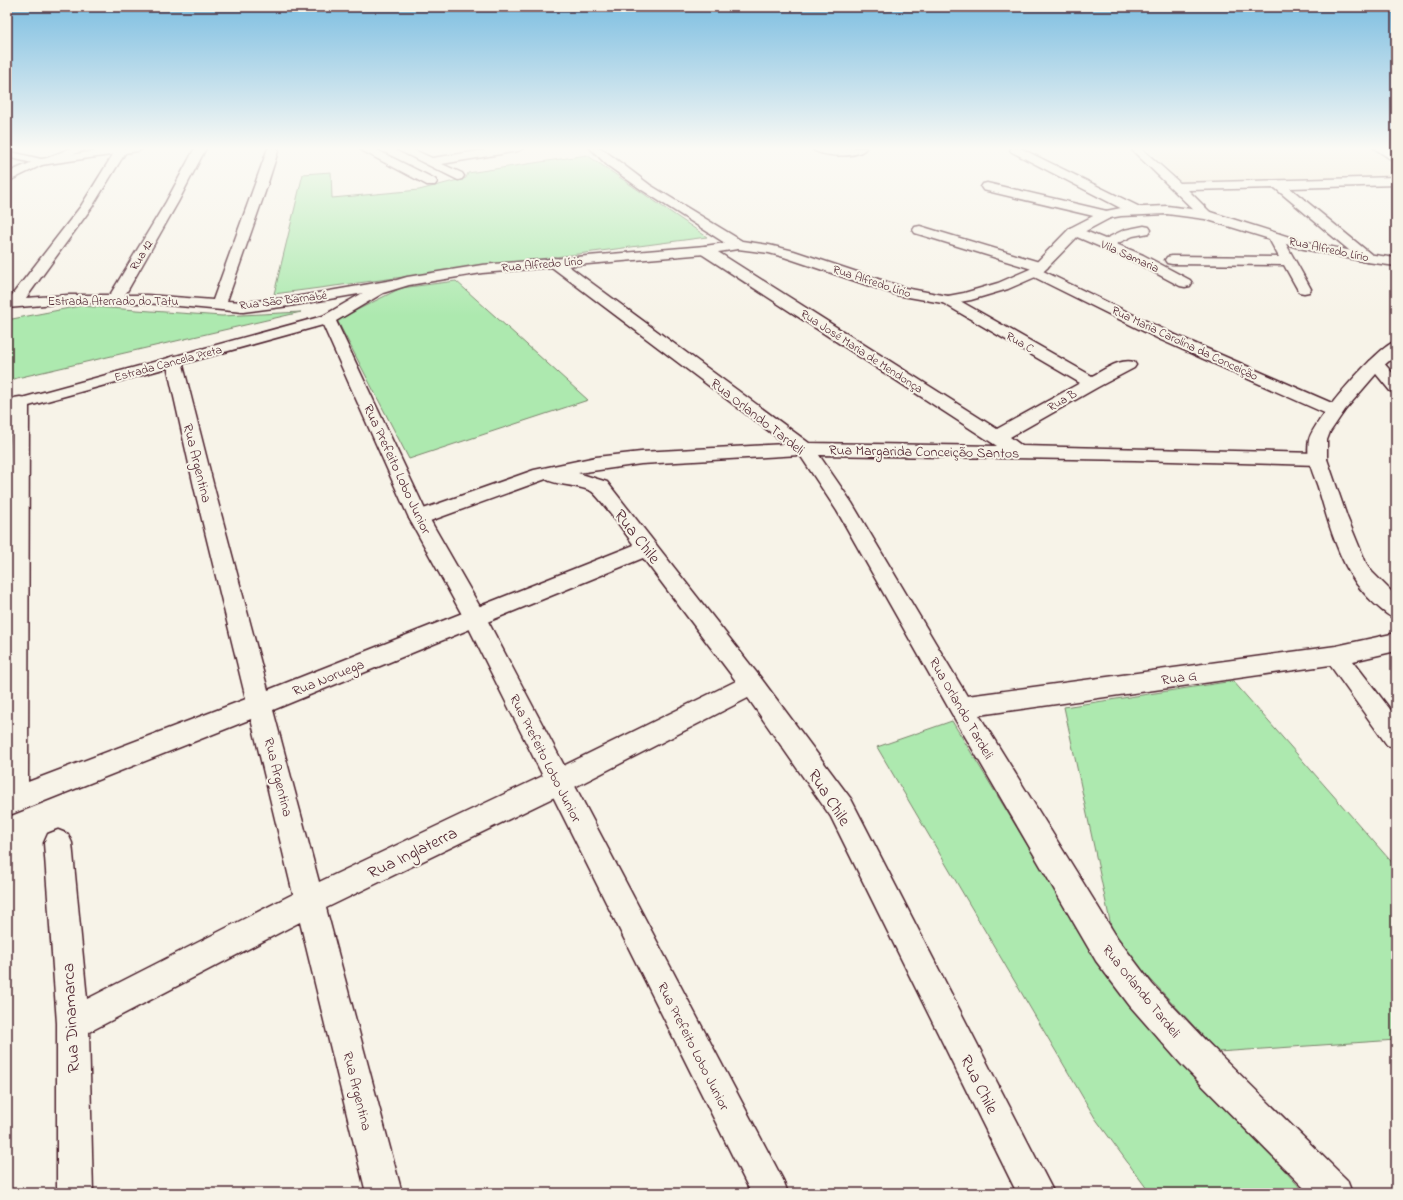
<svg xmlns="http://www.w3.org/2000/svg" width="1403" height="1200" font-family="'Indie Flower',sans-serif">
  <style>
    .built { fill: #f2e6d1 }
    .green { fill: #ade9af; stroke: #7c846d }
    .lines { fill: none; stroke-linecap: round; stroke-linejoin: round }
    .minor-casing { stroke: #4a1f2b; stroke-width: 3 }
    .tertiary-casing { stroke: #4a1f2b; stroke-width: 3 }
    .secondary-casing { stroke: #4a1f2b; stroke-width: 3 }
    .minor { fill: #f7f3e8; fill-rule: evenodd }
    .tertiary { fill: #f7f3e8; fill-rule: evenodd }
    .secondary { fill: #f7f3e8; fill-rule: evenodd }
    .labels { text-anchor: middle; stroke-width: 4; stroke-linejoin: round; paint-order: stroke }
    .far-street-label { font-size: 12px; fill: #4a1f2b; stroke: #f7f3e8 }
    .street-label { font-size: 14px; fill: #4a1f2b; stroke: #f7f3e8 }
    .near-street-label { font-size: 17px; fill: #4a1f2b; stroke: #f7f3e8 }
  </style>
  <rect width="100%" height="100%" fill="#f7f3e8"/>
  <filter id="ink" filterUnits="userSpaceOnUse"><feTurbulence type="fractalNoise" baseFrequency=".025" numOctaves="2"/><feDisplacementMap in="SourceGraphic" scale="8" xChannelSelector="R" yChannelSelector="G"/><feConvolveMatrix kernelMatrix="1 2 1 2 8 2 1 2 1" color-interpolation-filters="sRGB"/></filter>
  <g filter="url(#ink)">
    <polygon class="built" points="1147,148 1371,148 1396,162 1396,177 1373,180 1181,182"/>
    <g class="green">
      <polygon points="587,155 707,237 274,294 303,174 331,172 332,198 419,190 466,178 468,173"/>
      <polygon points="456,281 588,400 409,459 337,320 401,288"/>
      <polygon points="80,306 222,316 301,312 17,378 7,382 7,320"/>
      <polygon points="1233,681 1396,867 1396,1040 1218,1052 1114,940 1064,707"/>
      <polygon points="952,721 1109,979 1305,1193 1150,1193 1095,1118 877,747"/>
    </g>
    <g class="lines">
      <g class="minor-casing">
        <g id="minor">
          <polygon points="71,148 86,148 84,150 54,162 46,163 7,182 7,173 37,160 45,159"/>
          <polygon points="117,148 125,148 127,150 92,207 26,298 68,295 110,295 166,202 195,148 206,148 178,202 125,295 147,295 213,300 268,148 279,148 265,192 227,301 243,302 289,298 393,280 398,281 400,284 398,287 393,288 289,306 243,312 147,303 68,303 7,308 7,300 9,299 81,206"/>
          <polygon points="359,148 373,148 435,179 437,182 435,185 427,185 361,150"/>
          <polygon points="397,148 410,148 432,158 499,148 524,148 518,151 442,164 462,173 464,176 462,179 458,180 398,150"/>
          <path d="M 811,148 L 866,148 C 858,159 819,157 811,148 Z"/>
          <polygon points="1012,148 1020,148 1142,208 1143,211 1142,214 1132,214 1012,152 1010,150"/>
          <polygon points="1130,148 1141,148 1180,183 1396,177 1396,185 1290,188 1372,255 1374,258 1372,261 1367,262 1362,261 1275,188 1188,190 1213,215 1212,218 1202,218"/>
          <polygon points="1374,148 1387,148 1396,153 1396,161 1392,160"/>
          <polygon points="987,183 1111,212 1112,215 1111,218 1106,219 983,190 981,187 983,184"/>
          <polygon points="920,226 1046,264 1048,267 1043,271 1173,334 1341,407 1344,411 1341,415 1335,416 1329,415 1161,340 1030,275 1028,272 1032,269 915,233 913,230 915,227"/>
          <polygon points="1144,226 1149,227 1151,230 1149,233 1133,236 1116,244 1143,255 1190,280 1192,283 1190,286 1185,287 1180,286 1133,261 1070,234 1068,231 1070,228 1075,227 1105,239 1124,230"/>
          <polygon points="1275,233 1280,234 1282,237 1311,289 1309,292 1304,293 1299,292 1284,265 1172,264 1167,263 1165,260 1167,257 1172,256 1279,257 1268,237 1270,234"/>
          <path d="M 705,246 L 710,247 L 997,429 L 1080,383 L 943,303 L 941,300 L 943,297 L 948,296 L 953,297 L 1092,376 C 1104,370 1120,358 1134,362 L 1136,365 L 1134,368 L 1098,387 L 1010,437 L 1022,446 L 1318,453 L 1325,455 L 1327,459 L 1325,463 L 1318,465 L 1135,460 L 819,455 L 852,503 L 967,696 L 1336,646 L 1396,633 L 1396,651 L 1353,661 L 1396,717 L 1396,748 L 1387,745 L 1330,665 L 979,715 L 1118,939 L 1152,984 L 1205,1040 L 1347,1180 L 1352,1193 L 1309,1193 L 1181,1064 L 1130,1006 L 1096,961 L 952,714 L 837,511 L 800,455 L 641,464 L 578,473 L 607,482 L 760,677 L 851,799 L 1054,1193 L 1017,1193 L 831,817 L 748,698 L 567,791 L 326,908 L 402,1193 L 366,1193 L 300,922 L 89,1032 L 93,1193 L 57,1193 L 57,1023 L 44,843 L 48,834 L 58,830 L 68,834 L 72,843 L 87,999 L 293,894 L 251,719 L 7,816 L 7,580 L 11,402 L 14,398 L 20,397 L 26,398 L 29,402 L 28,782 L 246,699 L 195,491 L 166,361 L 168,358 L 174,356 L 180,358 L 182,361 L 215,491 L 268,690 L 634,545 C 627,536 598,494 591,491 C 579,485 554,485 546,479 L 419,525 L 412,523 L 409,518 L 412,513 L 534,470 L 596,457 L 641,452 L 786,444 L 549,265 L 547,262 L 549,259 L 554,258 L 559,259 L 809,443 L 997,446 L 700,253 L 698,250 L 700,247 ZM 643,558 L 736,681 L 549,773 L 319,882 L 273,710 Z"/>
          <polygon points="1376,359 1382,361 1396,377 1396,392 1390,391 1368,364 1370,361"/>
        </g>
      </g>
      <g class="tertiary-casing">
        <polygon id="tertiary" points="117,148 144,148 138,151 41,165 7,157 7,151 41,159"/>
      </g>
      <g class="secondary-casing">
        <g id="secondary">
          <polygon points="590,148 601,148 650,185 742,241 769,245 794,251 905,288 948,296 964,293 998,283 1030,269 1070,228 1101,212 1121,208 1167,206 1207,211 1302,241 1367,254 1396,258 1396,266 1367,262 1299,248 1205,219 1167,214 1121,216 1110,218 1080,234 1040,275 1008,289 971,300 948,304 897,295 784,257 769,253 738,249 705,254 482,273 409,285 383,293 336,321 429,518 483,612 783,1180 788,1193 751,1193 465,620 409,518 323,325 7,412 7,402 323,316 373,287 407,277 482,265 705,246 725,243 642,190 607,165"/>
          <path d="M 1396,341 L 1396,355 L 1382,367 L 1345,410 L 1330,432 L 1327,440 L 1327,459 L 1347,517 L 1366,563 L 1372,572 L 1396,596 L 1396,619 C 1384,615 1364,594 1356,583 C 1337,556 1327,518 1318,487 C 1315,478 1310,468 1309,458 C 1308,453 1308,445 1309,440 C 1313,421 1378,346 1396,341 Z"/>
        </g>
      </g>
      <use href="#minor" class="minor"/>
      <use href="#tertiary" class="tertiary"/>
      <use href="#secondary" class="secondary"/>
    </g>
  </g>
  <linearGradient id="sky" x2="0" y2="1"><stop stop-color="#7dbee1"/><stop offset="0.47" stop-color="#fbfaf5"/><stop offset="1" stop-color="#fbfaf5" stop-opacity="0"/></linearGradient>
  <rect width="1403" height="316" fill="url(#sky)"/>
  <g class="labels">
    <g class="far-street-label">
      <text transform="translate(1329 249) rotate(12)" y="4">Rua Alfredo Lírio</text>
      <text transform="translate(141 255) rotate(-59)" y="4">Rua 12</text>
      <text transform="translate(1130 256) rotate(24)" y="4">Vila Samaria</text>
      <text transform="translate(542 264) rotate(-5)" y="4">Rua Alfredo Lírio</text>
      <text transform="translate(872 281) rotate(18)" y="4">Rua Alfredo Lírio</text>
      <text transform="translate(283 300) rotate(-7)" y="4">Rua São Barnabé</text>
      <text x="113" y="305">Estrada Aterrado do Tatu</text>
      <text transform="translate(1020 342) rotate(30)" y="4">Rua C</text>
      <text transform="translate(1185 343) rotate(25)" y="4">Rua Maria Carolina da Conceição</text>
      <text transform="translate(862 351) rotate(33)" y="4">Rua José Maria de Mendonça</text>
      <text transform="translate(168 363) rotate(-15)" y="4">Estrada Cancela Preta</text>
      <text transform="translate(1062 400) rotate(-30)" y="4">Rua B</text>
    </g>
    <g class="street-label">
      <text transform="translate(758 416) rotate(38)" y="5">Rua Orlando Tardeli</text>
      <text transform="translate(924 451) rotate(1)" y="5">Rua Margarida Conceição Santos</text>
      <text transform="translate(198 463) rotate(76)" y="5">Rua Argentina</text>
      <text transform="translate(398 469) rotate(65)" y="5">Rua Prefeito Lobo Junior</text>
      <text transform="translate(328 677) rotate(-22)" y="5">Rua Noruega</text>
      <text transform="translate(1179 677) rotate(-8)" y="5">Rua G</text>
      <text transform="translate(962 708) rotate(60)" y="5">Rua Orlando Tardeli</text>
      <text transform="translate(546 758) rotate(63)" y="5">Rua Prefeito Lobo Junior</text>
      <text transform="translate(279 777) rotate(76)" y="5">Rua Argentina</text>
      <text transform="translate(1142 991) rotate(51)" y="5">Rua Orlando Tardeli</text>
      <text transform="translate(694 1046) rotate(63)" y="5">Rua Prefeito Lobo Junior</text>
      <text transform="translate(358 1091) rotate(76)" y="5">Rua Argentina</text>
    </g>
    <g class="near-street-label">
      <text transform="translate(638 536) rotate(52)" y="6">Rua Chile</text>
      <text transform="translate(830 797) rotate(57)" y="6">Rua Chile</text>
      <text transform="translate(412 852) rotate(-26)" y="6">Rua Inglaterra</text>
      <text transform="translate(70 1018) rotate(-93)" y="6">Rua Dinamarca</text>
      <text transform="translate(980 1084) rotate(63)" y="6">Rua Chile</text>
    </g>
  </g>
  <rect width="1403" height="1200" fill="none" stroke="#f7f3e8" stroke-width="24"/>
  <rect x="12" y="12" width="1379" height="1176" fill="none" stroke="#4a1f2b" stroke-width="1.5" filter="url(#ink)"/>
</svg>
